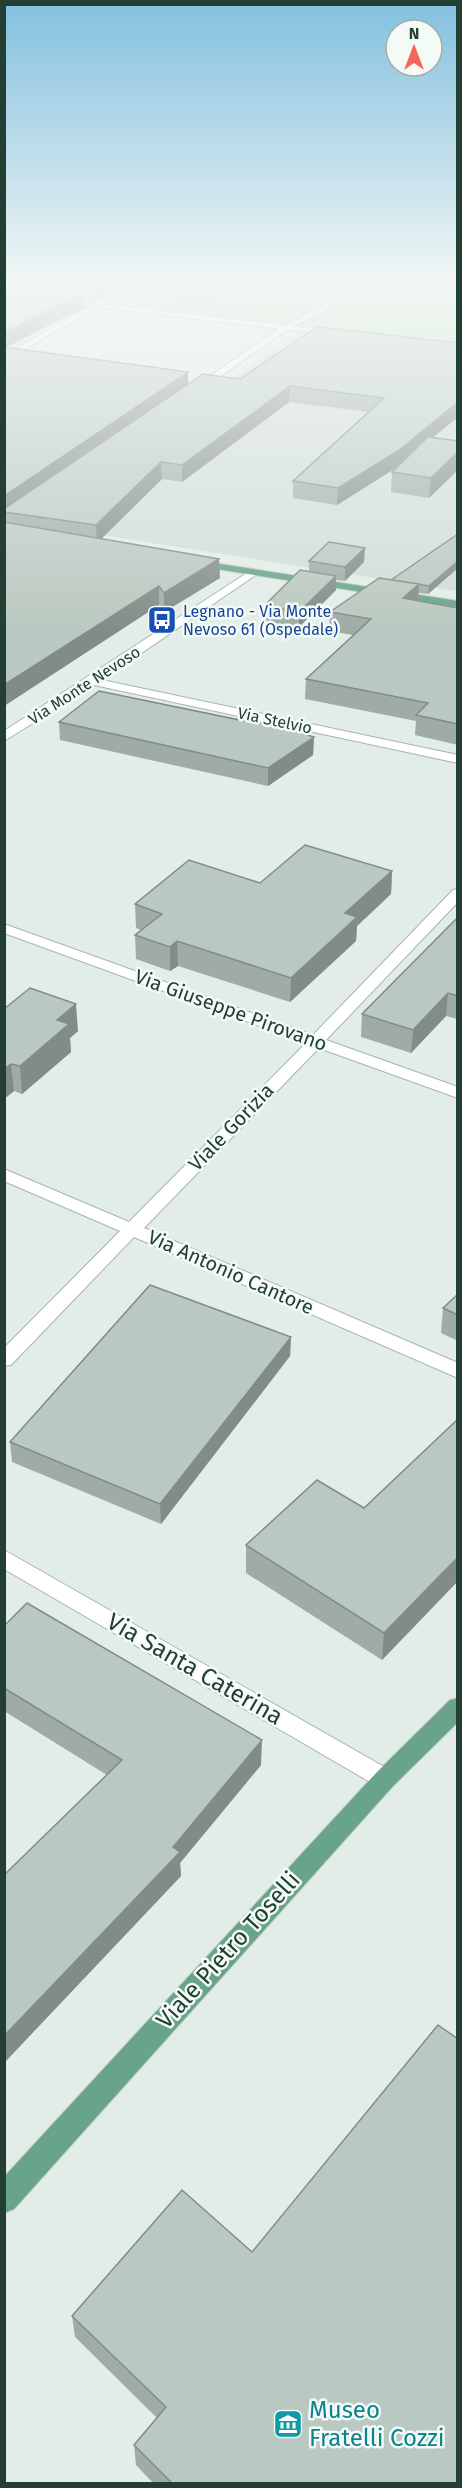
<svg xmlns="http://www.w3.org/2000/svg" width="462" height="2488" font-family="'Fira Sans',sans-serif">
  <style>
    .built { fill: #d2ddd6 }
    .green { fill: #bcdfc0 }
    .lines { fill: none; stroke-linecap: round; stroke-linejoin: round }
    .lane-casing { stroke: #a6b5ad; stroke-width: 3 }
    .street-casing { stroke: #a6b5ad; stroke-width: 2 }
    .secondary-casing { stroke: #a2b9ad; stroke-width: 2 }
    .primary-casing { stroke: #c1c9c6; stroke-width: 2 }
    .lane { fill: #fff; fill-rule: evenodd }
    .street { fill: #fff; fill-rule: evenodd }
    .secondary { fill: #fff; fill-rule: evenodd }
    .primary { fill: #67a48a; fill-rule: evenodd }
    .wall { fill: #9faca5 }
    .shaded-wall { fill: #828c86 }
    .building { fill: #b9c8c0; stroke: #828c86; stroke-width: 1.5 }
    .labels { text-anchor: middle; stroke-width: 5; stroke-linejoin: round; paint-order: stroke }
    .far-transit-label { font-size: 16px; fill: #164399; stroke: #f4faf6; text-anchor: start }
    .far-street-label { font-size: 16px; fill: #233f33; stroke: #f4faf6 }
    .street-label { font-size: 20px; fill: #233f33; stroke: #f4faf6 }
    .near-street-label { font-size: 24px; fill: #233f33; stroke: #f4faf6 }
    .near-culture-label { font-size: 24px; fill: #0d838f; stroke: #f4faf6; text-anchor: start }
  </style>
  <rect width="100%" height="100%" fill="#e3ede7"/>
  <polygon class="built" points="299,332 457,351 457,591 25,523"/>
  <polygon class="green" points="146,284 457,284 457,344 120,305 115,301"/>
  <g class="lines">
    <g class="lane-casing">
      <polygon id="lane" points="400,284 410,284 336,303 288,330 281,328 332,301"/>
    </g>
    <g class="street-casing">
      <g id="street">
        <polygon points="129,284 138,284 4,361 4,355"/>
        <polygon points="282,326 289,328 199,392 193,392 193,388"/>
        <polygon points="253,569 258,572 257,574 102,680 458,755 458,763 94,685 4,741 4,731"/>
        <polygon points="458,889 458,902 326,1040 458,1087 458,1098 319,1048 144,1228 458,1363 458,1378 134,1237 11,1365 4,1366 4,1348 120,1231 4,1181 4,1169 129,1222 306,1043 4,933 4,924 313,1035 453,890"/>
        <polygon points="4,1550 393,1772 397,1779 393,1786 385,1789 377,1786 4,1569"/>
      </g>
    </g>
    <g class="secondary-casing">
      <polygon id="secondary" points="57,299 333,331 337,333 333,335 60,303"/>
    </g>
    <g class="primary-casing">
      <g id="primary">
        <polygon points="195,560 458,601 458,607 191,565 191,561"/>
        <polygon points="458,1698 458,1722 393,1786 14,2209 4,2213 4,2177 377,1772 450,1700"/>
      </g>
    </g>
    <use href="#lane" class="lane"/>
    <use href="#street" class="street"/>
    <use href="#secondary" class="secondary"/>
    <use href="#primary" class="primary"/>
  </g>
  <g class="wall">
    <polygon points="4,284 216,284 215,303 125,294 125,284 95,301 82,299 83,308 6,348 188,384 240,379 458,343 458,417 433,437 458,441 429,498 391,492 392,472 396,468 337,505 293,498 293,481 369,412 289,402 182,482 162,479 101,539 220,578 164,612 159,605 4,706"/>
    <polygon points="457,534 458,568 428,594 419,593 418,601 458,608 458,745 415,735 416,721 305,699 306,679 353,635 329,631 330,612 391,580"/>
    <polygon points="309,561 364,562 345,581 336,580 336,590 299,627 263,621 264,606 309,572"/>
    <polygon points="59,722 314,737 313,755 268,786 60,740"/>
    <polygon points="392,871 391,894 357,926 356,941 290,1002 178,966 170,971 136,959 135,935 141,930 136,928 135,904 260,883"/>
    <polygon points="458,917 458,1018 457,1019 446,1016 411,1053 361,1037 362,1014"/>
    <polygon points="4,1009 78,1031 70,1038 71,1052 22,1094 14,1091 4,1099"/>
    <polygon points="458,1294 458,1341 441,1333 443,1308"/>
    <polygon points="291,1337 290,1356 161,1524 12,1462 10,1442"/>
    <polygon points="458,1419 458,1581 382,1660 246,1573 246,1545 364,1508"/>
    <polygon points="4,1626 261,1765 180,1863 181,1876 4,2063 4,1875 107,1775 4,1711"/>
    <polygon points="72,2316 458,2484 154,2484 136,2465 134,2445 157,2418 75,2337"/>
  </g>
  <g class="shaded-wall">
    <polygon points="100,284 125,284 95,301 95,286"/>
    <polygon points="82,293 83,308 4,348 4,333"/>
    <polygon points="188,372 188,388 4,512 4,496"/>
    <polygon points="290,386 289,402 182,482 182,465"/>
    <polygon points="458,402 458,417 397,467 337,505 338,488"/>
    <polygon points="458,452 458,470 429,498 431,478"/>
    <polygon points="161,462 162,479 97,543 96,525"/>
    <polygon points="365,548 364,562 345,581 345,567"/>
    <polygon points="219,559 220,578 164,612 164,593"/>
    <polygon points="458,561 458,568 428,594 429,586"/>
    <polygon points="336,576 336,590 299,627 299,612"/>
    <polygon points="419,584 418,603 403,598"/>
    <polygon points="159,586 159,605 4,706 4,685"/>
    <polygon points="314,737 313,755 268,786 268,768"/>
    <polygon points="392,871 391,894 357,926 356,941 290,1002 291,978 345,913"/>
    <polygon points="177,941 178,966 170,971 170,947"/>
    <polygon points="448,993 446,1016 411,1053 413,1030"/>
    <polygon points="76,1004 78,1031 70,1038 71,1052 22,1094 20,1066 57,1020"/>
    <polygon points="11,1064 14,1091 4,1099 4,1069"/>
    <polygon points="291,1337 290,1356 161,1524 160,1504"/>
    <polygon points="458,1557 458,1581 382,1660 384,1633"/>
    <polygon points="262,1740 261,1765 180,1863 181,1876 4,2063 4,2036 173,1847"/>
  </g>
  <g class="building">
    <polygon points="4,284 82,293 4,333"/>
    <polygon points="70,284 100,284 95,286"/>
    <polygon points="161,284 215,284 215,289"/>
    <polygon points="317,327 458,343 458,402 398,451 338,488 293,481 384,398 290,386 182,465 161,462 96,525 4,512 4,509 203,374 240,379"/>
    <polygon points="4,347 188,372 4,496"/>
    <polygon points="428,437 458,441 458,452 431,478 392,472"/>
    <polygon points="4,522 219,559 164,593 159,586 4,685"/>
    <polygon points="458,534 458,561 429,586 391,580"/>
    <polygon points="329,542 365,548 345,567 309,561"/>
    <polygon points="300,570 336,576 299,612 264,606"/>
    <polygon points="379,578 419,584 403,598 458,608 458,724 416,715 428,703 306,679 371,619 330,612"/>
    <polygon points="99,691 259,724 262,722 314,737 268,768 59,722"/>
    <polygon points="305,845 392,871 345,913 357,917 291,978 177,941 170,947 135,935 162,914 135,904 189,860 260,883"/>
    <polygon points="458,917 458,996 448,993 413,1030 362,1014"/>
    <polygon points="30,988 76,1004 57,1020 69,1024 20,1066 11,1064 4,1069 4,1009"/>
    <polygon points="150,1285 291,1337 160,1504 10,1442"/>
    <polygon points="458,1294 458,1315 443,1308"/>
    <polygon points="458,1419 458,1557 384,1633 246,1545 317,1480 364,1508"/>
    <polygon points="27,1603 262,1740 173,1847 180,1852 4,2036 4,1875 122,1760 4,1688 4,1626"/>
    <polygon points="438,2025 458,2039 458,2484 173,2484 134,2445 166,2407 72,2316 182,2190 252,2252"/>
  </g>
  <linearGradient id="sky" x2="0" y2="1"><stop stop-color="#83c0df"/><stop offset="0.45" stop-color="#f2f7f4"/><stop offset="1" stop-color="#f2f7f4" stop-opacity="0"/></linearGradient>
  <rect width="462" height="632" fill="url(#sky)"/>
  <defs>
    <g id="bus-square" transform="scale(1.5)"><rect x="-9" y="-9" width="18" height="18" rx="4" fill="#1a4fb4" stroke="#f4faf6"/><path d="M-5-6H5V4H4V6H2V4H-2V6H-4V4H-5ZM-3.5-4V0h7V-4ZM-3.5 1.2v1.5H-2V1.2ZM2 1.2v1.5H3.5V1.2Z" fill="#fff"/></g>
    <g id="museum-square" transform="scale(1.5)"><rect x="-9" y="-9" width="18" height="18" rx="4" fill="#0f9aa8" stroke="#f4faf6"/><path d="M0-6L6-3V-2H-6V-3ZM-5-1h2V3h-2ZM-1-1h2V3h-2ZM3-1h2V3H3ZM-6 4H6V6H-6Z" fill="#fff"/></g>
  </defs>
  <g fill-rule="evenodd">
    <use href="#bus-square" x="162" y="620"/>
    <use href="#museum-square" x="288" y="2424"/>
  </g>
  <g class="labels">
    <g class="far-transit-label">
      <text x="183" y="617">Legnano - Via Monte<tspan x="183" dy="18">Nevoso 61 (Ospedale)</tspan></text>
    </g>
    <g class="far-street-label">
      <text transform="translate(84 685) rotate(-33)" y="6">Via Monte Nevoso</text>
      <text transform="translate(275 720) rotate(12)" y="6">Via Stelvio</text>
    </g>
    <g class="street-label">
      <text transform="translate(231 1010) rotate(20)" y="7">Via Giuseppe Pirovano</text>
      <text transform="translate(231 1127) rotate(-46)" y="7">Viale Gorizia</text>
      <text transform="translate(231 1272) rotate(24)" y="7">Via Antonio Cantore</text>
    </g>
    <g class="near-street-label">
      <text transform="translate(195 1669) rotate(30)" y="8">Via Santa Caterina</text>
      <text transform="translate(228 1950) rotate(-48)" y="8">Viale Pietro Toselli</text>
    </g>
    <g class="near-culture-label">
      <text x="309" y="2418">Museo<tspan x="309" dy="28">Fratelli Cozzi</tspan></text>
    </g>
  </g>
  <rect width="462" height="2488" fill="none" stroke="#233f33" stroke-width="12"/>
  <g transform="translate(414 48)"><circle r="28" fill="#f4faf6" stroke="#a0afa8" stroke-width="1.5"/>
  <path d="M0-4.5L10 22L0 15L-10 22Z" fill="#f4685b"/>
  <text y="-9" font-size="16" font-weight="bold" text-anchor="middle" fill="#233f33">N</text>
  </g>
</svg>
